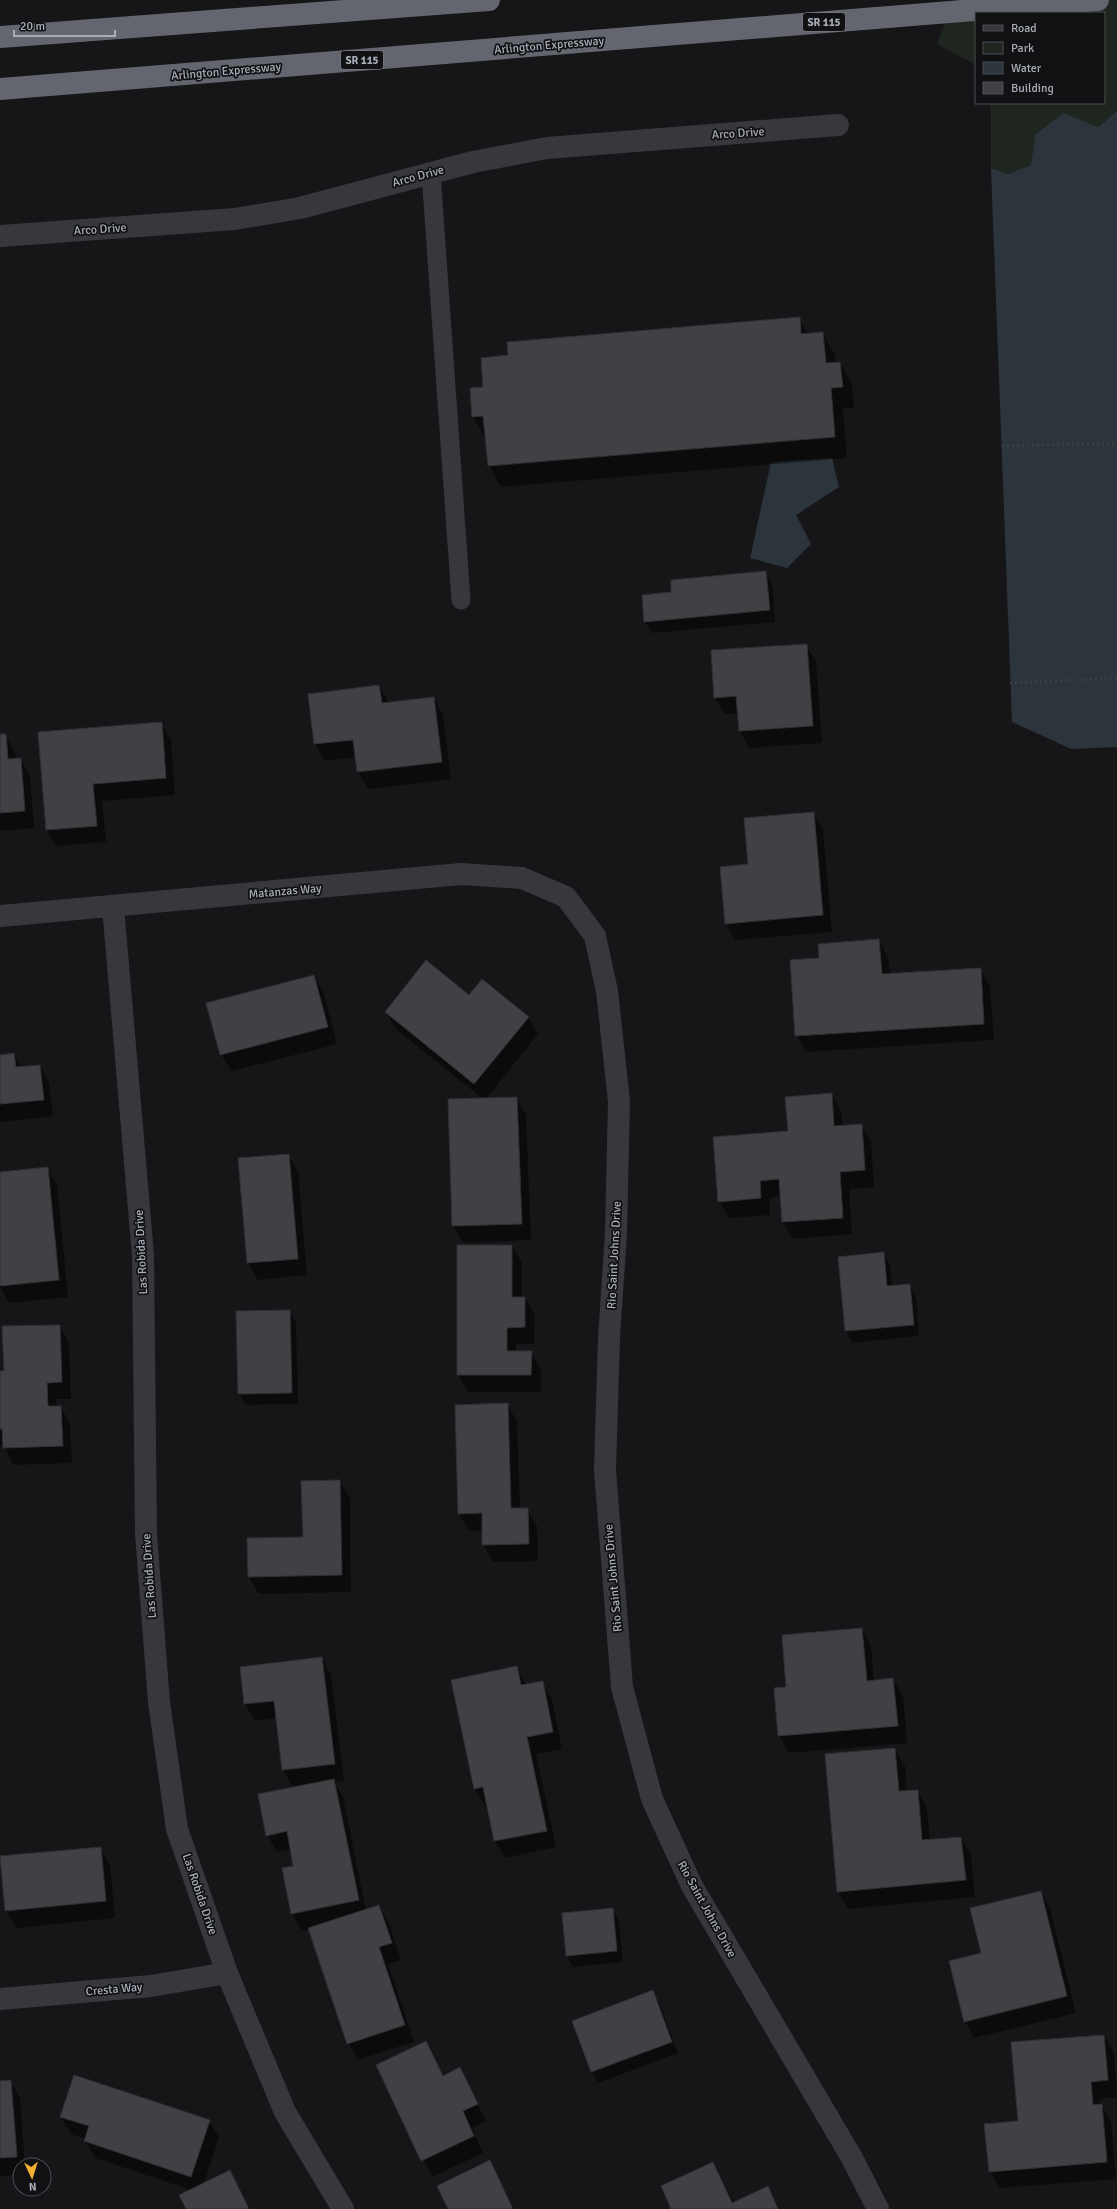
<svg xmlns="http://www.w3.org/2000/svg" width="1117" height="2209" font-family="Signika,sans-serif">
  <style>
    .green { fill: #1e261f }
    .water { fill: #2c353c }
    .shadow { fill: #0007 }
    .building { fill: #404145; stroke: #303034 }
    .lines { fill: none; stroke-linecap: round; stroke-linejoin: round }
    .path { stroke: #3d3f44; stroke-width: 2.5; stroke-dasharray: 2 3; stroke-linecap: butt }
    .service { stroke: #37383d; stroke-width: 19 }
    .minor { stroke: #37383d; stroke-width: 22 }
    .motorway { stroke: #63666e; stroke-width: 22 }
    .labels { text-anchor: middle; stroke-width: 3.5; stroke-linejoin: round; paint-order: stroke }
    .shield { fill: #111113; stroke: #7b7e86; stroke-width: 1 }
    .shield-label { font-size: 11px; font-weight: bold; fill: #a8adb8 }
    .street-label { font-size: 12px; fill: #a8adb8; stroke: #111113 }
  </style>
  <rect width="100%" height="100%" fill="#161618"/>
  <polygon class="green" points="955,0 1117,0 1117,111 1098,127 1035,135 1031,165 1008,174 991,168 991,109 989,103 1104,103 1104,13 976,13 976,70 974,64 937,44"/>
  <g class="water">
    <polygon points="1117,111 1117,747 1071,749 1012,722 991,168 1008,174 1031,165 1035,135 1063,113 1098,127"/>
    <polygon points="832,458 839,487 796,515 811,544 787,568 750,558 771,462"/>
  </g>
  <g class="shadow">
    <polygon points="799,318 808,334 823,333 835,355 836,363 840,363 852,384 854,408 843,409 847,458 501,487 489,465 486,439 473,417 484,388"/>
    <polygon points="765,572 772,584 775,622 652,633 645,622 672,593"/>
    <polygon points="806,645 816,662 822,743 749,748 740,731 738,713 725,714 715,698"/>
    <polygon points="379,686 389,703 434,698 443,715 451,779 368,789 358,772 356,757 325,761 315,744 309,694"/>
    <polygon points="161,723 171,740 175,795 102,801 106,842 56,846 47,830 39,733"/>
    <polygon points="0,735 5,735 15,752 16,759 20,759 30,776 34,828 0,831"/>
    <polygon points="813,813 823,830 832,932 735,940 726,924"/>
    <polygon points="879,940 888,957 890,975 980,969 990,986 994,1040 806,1052 796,1035 820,959"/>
    <polygon points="314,976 324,993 337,1044 231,1071 221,1054"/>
    <polygon points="469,996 528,1017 538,1034 486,1099 517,1098 526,1115 531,1240 463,1243 453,1226 449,1100 483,1099 396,1029 386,1012"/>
    <polygon points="14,1054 21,1068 40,1066 49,1083 53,1116 0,1122 0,1056"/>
    <polygon points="832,1094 841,1111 842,1126 861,1125 871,1142 874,1187 849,1189 852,1234 793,1239 783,1222 781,1196 769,1198 770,1215 729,1218 719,1201 789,1132"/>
    <polygon points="288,1155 298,1172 307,1275 258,1280 248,1263 239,1159"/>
    <polygon points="47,1168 57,1185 68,1297 9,1303 0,1287 0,1173"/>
    <polygon points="512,1246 522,1263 522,1298 525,1298 535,1315 534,1344 516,1344 516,1352 531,1352 541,1369 541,1392 468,1392 458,1375"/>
    <polygon points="883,1253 890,1265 892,1287 909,1285 916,1297 919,1336 852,1343 846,1331 839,1258"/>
    <polygon points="289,1311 296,1322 298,1404 246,1405 239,1394"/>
    <polygon points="59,1326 69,1343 71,1399 56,1399 57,1407 61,1407 70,1424 72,1463 13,1465 4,1445 0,1446 0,1372 5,1372"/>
    <polygon points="507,1404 517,1421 520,1509 527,1509 537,1526 538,1561 493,1562 483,1545 483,1530 469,1531 459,1514"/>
    <polygon points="340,1481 350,1498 351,1592 259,1594 249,1577 304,1538"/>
    <polygon points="862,1629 871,1646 874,1681 893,1679 903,1696 907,1743 789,1753 779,1736 775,1689 787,1688"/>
    <polygon points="322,1658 331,1675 344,1781 334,1782 343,1797 366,1910 379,1906 389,1923 401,1960 388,1964 414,2042 358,2060 348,2043 310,1929 302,1931 292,1914 284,1869 295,1867 291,1849 277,1852 267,1835 293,1788 283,1770 277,1718 255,1721 245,1704"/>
    <polygon points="516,1667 526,1685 542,1682 552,1699 562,1749 536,1754 556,1847 505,1858 495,1841 488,1805 485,1806 475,1789"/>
    <polygon points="895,1749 905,1766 907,1791 917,1791 927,1807 930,1841 961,1838 971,1855 975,1897 848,1909 838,1892 826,1755"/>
    <polygon points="100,1848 110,1865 115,1918 16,1928 6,1911"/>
    <polygon points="1041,1892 1050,1909 1076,2013 974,2038 965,2021 983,1954"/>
    <polygon points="613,1910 619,1921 623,1962 573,1967 567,1955"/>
    <polygon points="653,1992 659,2003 678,2053 598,2083 592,2071"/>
    <polygon points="1104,2036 1114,2053 1117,2097 1100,2099 1101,2105 1111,2122 1116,2179 1000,2188 990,2172 1019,2122"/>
    <polygon points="426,2042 444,2077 460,2069 486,2121 472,2128 483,2153 432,2177 377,2065"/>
    <polygon points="10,2081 20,2098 25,2165 20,2165 20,2174 0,2176 0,2082"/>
    <polygon points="61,2117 209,2121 219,2137 204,2184 230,2171 250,2209 187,2209 191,2190 95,2158 85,2141 86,2139 71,2134"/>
    <polygon points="490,2161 514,2209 449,2209"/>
    <polygon points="713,2163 734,2203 767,2188 779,2209 672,2209"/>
  </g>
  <g class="building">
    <polygon points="800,317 801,334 823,332 826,363 840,362 843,387 831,388 835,437 488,466 483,416 472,417 470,388 483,387 481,358 508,355 507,342"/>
    <polygon points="766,571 770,610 644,622 642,595 671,592 671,580"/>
    <polygon points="807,644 813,726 739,731 736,696 714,698 711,650"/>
    <polygon points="379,685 382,703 434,697 442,762 357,772 353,740 314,744 308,694"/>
    <polygon points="162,722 166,778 93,784 97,826 46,830 38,732"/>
    <polygon points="0,734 6,734 8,759 21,758 25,811 0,813"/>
    <polygon points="814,812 823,915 725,924 720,867 748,864 744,818"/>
    <polygon points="879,939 882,974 981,968 984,1024 795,1036 790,960 819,958 818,944"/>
    <polygon points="426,960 469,995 482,979 529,1017 474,1084 385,1012"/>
    <polygon points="314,975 328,1027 220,1055 206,1003"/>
    <polygon points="14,1053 16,1067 40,1065 44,1100 0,1104 0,1055"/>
    <polygon points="832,1093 834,1126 862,1124 865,1170 840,1172 843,1218 782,1222 779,1179 760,1181 761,1198 718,1202 713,1137 788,1131 785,1097"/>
    <polygon points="517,1097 522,1224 452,1226 448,1099"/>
    <polygon points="289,1154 298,1259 247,1263 238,1158"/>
    <polygon points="48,1167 59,1280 0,1286 0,1172"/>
    <polygon points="457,1245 512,1245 512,1297 525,1297 525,1327 507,1328 507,1351 532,1351 531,1375 457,1375"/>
    <polygon points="884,1252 887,1286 910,1284 914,1325 845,1331 838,1257"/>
    <polygon points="290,1310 292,1393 238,1394 236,1311"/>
    <polygon points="60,1325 62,1382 47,1383 48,1406 61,1406 63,1446 3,1448 2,1429 0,1429 0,1371 4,1371 2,1326"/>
    <polygon points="508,1403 511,1508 528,1508 529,1544 482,1545 482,1513 458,1514 455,1405"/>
    <polygon points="340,1480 342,1575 248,1577 247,1538 303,1537 301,1481"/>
    <polygon points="862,1628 867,1681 893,1678 898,1726 778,1736 774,1688 786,1687 782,1635"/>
    <polygon points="322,1657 335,1764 282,1770 274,1701 244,1704 240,1667"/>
    <polygon points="517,1666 521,1685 543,1681 553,1732 527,1737 547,1831 494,1841 483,1787 474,1789 451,1680"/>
    <polygon points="895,1748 899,1791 918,1790 922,1840 961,1837 966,1880 837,1892 825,1754"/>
    <polygon points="334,1779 359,1900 291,1914 282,1868 293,1866 287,1831 266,1836 258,1794"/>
    <polygon points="101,1847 106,1901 5,1911 0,1856"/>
    <polygon points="1041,1891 1067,1996 964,2022 949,1961 981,1953 970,1908"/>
    <polygon points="379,1905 392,1943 379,1947 405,2025 347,2044 308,1928"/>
    <polygon points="613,1908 617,1951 566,1956 562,1913"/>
    <polygon points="653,1990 672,2042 591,2072 572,2021"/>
    <polygon points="1104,2035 1108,2080 1091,2082 1093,2105 1102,2104 1107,2162 989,2172 984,2124 1018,2121 1011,2042"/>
    <polygon points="426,2041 443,2076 460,2067 478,2104 463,2111 474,2136 421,2161 376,2065"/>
    <polygon points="74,2075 210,2120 191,2177 84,2141 89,2126 60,2117"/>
    <polygon points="11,2080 17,2157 0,2158 0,2081"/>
    <polygon points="490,2160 513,2209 448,2209 437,2186"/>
    <polygon points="713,2162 732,2203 768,2186 778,2209 671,2209 661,2186"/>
    <polygon points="230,2170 249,2209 186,2209 179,2195"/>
  </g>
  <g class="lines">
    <g class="path">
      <polyline points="1002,446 1117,443"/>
      <polyline points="1010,683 1117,678"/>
    </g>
    <polyline class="service" points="431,173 461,600"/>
    <g class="minor">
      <polyline points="0,236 235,219 300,208 473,162 547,148 838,125"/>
      <polyline points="113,907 143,1255 146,1534 159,1702 177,1829 227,1973 285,2112 343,2209"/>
      <polyline points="0,916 461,874 522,878 566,897 595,936 607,991 619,1101 616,1233 609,1337 605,1470 622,1687 652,1799 692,1886 852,2158 878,2209"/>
      <polyline points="0,1999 151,1986 227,1973"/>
    </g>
    <g class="motorway">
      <polyline points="0,37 489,0"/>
      <polyline points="0,89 1098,0"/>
    </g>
  </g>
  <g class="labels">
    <g class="shield">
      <rect x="803" y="13" width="42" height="18" rx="3"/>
      <rect x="341" y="51" width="42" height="18" rx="3"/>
    </g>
    <g class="shield-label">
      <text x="824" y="26">SR 115</text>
      <text x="362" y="64">SR 115</text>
    </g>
    <g class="street-label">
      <text transform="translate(549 45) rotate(-5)" y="4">Arlington Expressway</text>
      <text transform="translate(226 71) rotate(-5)" y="4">Arlington Expressway</text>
      <text transform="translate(738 133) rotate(-4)" y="4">Arco Drive</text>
      <text transform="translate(418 176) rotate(-15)" y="4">Arco Drive</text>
      <text transform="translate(100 229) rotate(-4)" y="4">Arco Drive</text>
      <text transform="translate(285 891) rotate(-5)" y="4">Matanzas Way</text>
      <text transform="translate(141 1252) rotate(-93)" y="4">Las Robida Drive</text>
      <text transform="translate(614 1255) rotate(-87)" y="4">Rio Saint Johns Drive</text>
      <text transform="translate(149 1576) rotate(-94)" y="4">Las Robida Drive</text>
      <text transform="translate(613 1578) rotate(-95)" y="4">Rio Saint Johns Drive</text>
      <text transform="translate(200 1894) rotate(71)" y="4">Las Robida Drive</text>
      <text transform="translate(707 1909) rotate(61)" y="4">Rio Saint Johns Drive</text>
      <text transform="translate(114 1989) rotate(-5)" y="4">Cresta Way</text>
    </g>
  </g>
  <rect x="975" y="12" width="130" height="92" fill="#111113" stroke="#4d4f55"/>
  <rect x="983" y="25" width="20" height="6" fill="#37383d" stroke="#4d4f55"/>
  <text x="1011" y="32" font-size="12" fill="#a8adb8">Road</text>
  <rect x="983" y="42" width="20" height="12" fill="#1e261f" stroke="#4d4f55"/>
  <text x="1011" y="52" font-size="12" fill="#a8adb8">Park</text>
  <rect x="983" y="62" width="20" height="12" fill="#2c353c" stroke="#4d4f55"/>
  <text x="1011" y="72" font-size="12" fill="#a8adb8">Water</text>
  <rect x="983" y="82" width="20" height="12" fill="#404145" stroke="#4d4f55"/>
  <text x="1011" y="92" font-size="12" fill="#a8adb8">Building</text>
  <g transform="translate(32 2177) rotate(176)"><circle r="19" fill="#111113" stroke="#4d4f55"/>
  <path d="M0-3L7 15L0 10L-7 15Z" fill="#f2b134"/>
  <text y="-6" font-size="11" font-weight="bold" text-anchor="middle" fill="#a8adb8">N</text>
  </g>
  <path d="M14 30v6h101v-6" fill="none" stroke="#a8adb8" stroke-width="2"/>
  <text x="20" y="30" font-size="12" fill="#a8adb8" stroke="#111113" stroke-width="3" paint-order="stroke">20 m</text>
</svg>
